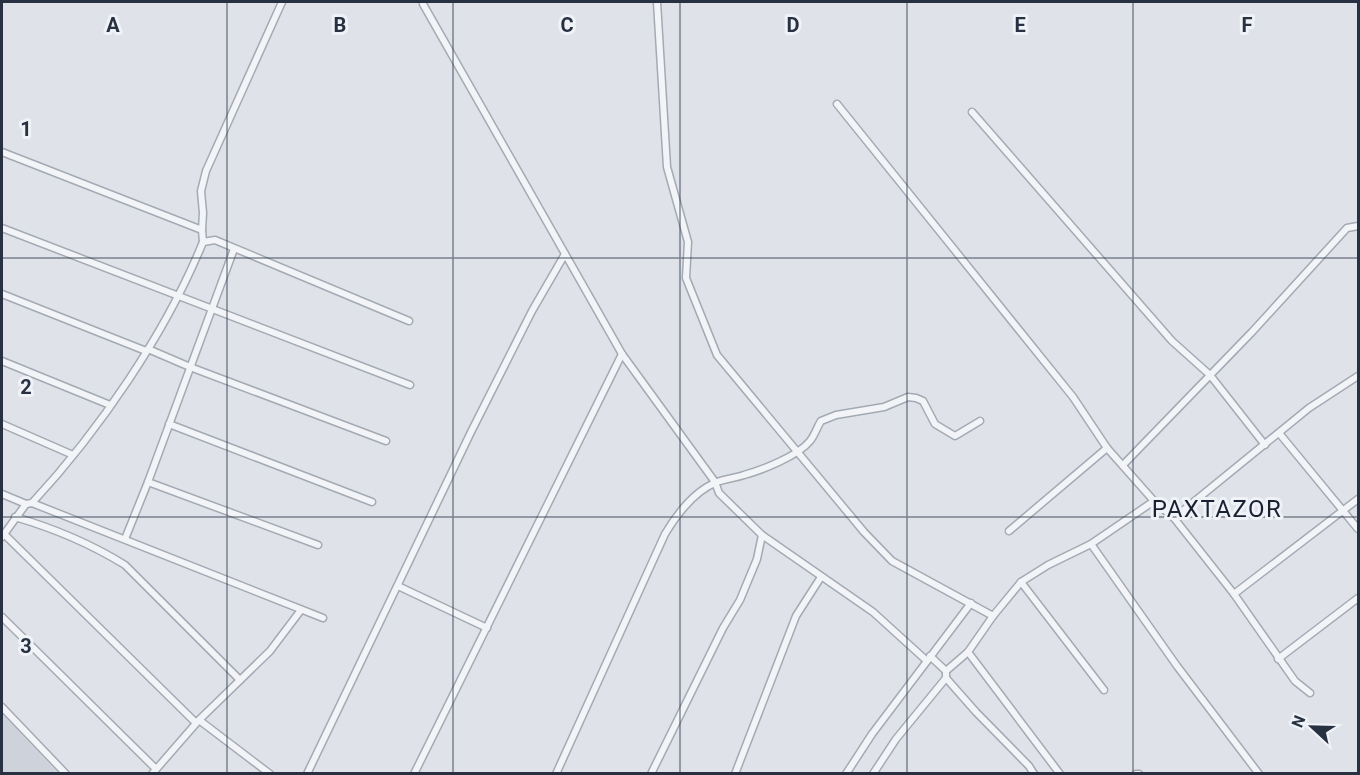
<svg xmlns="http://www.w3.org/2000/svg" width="1360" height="775" font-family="Roboto,sans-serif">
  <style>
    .built { fill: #cdd2db }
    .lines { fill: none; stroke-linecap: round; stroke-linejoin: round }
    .street-casing { stroke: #a4aab3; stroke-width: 9 }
    .street { stroke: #f2f4f7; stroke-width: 6 }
    .grid { fill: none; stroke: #273141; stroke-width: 1.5; stroke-opacity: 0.55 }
    .labels { text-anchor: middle; stroke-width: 6; stroke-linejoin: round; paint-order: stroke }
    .quarter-label { font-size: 24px; letter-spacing: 1.5px; fill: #1a2232; stroke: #eff2f7 }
    .grid-label { font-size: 20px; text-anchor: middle; font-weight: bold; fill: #273141; stroke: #eff2f7; stroke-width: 6; stroke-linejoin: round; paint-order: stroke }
  </style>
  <rect width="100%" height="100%" fill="#dfe3e9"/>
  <polygon class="built" points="2,714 58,773 2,773"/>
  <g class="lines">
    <g class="street-casing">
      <g id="street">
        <polyline points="657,2 667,167 688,242 686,278 717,355 864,532 892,561 993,616"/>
        <polyline points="423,4 622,354 715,482 719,493 762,535 873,612 927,661"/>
        <polyline points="837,104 1073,397 1107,448 1154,501 1174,518 1234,594 1295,681 1310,693"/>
        <polyline points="972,112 1172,341 1210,375 1265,445"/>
        <polyline points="2,152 202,230 203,242 215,240 409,321"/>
        <polyline points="2,228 410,385"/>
        <polyline points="202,230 203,213 201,191 206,171 282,2"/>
        <polyline points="2,294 146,351"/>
        <polyline points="148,349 190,367 386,441"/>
        <polyline points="2,361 110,405"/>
        <polyline points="2,424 73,455"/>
        <polyline points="169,424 372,502"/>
        <polyline points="1279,433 1358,529"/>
        <polyline points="1123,465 1252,332 1347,228 1358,226"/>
        <polyline points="148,482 318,545"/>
        <polyline points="2,494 26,504"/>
        <polyline points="32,503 323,618"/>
        <path d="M 15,517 C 53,528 91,544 125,565 L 240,680"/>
        <polyline points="1174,518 1309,408 1358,376"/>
        <polyline points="1009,531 1107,448"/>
        <polyline points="4,534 196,723"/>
        <path d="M 2,537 L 26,504 L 32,503 C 99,431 166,333 203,242"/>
        <polyline points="125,539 148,482 234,249"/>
        <polyline points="1091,544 1177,666 1259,774"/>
        <polyline points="1021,582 1104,690"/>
        <polyline points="398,586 487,628"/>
        <polyline points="1234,594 1358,499"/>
        <polyline points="2,617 156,769"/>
        <polyline points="968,652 1060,774"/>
        <polyline points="930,656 946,671"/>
        <polyline points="1278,659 1358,598"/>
        <polyline points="946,678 976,712 1029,766 1034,774"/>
        <polyline points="2,707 66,774"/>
        <polyline points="199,720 270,774"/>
        <polyline points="152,774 199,720 270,651 301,610"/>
        <polyline points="307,774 471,432 532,311 565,254"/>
        <polyline points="414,774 622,354"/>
        <path d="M 556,774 L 665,534 C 677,514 694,491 717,482 C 725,479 735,478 744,475 C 762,470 798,456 810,441 C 815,435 817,427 821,421 L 836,415 L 884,407 L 908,397 L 916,398 L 923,401 L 935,424 L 955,436 L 980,421"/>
        <polyline points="651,774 723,628 740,600 757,559 762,535"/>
        <polyline points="735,774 796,616 821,577"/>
        <polyline points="846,774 872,734 971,603"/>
        <polyline points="873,774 896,739 946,678 946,671 968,652 993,616 1021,582 1048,565 1091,544 1154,501"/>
        <polyline points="1136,774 1139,774"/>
      </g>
    </g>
    <use href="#street" class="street"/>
  </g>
  <path class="grid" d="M 227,2 L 227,774M 453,2 L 453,774M 680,2 L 680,774M 907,2 L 907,774M 1133,2 L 1133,774M 2,258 L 1358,258M 2,517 L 1358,517"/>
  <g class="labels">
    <g class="quarter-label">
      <text x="1217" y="517">PAXTAZOR</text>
    </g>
  </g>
  <g class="grid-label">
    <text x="113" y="32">A</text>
    <text x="340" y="32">B</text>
    <text x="567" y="32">C</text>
    <text x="793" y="32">D</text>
    <text x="1020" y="32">E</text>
    <text x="1247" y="32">F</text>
    <text x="26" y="136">1</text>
    <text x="26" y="394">2</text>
    <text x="26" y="653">3</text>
  </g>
  <rect width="1360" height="775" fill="none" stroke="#273141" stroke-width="6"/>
  <g transform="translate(1312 727) rotate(292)" stroke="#eff2f7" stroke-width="4.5" paint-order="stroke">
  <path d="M0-4.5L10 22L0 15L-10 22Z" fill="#273141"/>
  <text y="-9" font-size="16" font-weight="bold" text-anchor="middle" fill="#273141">N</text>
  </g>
</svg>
